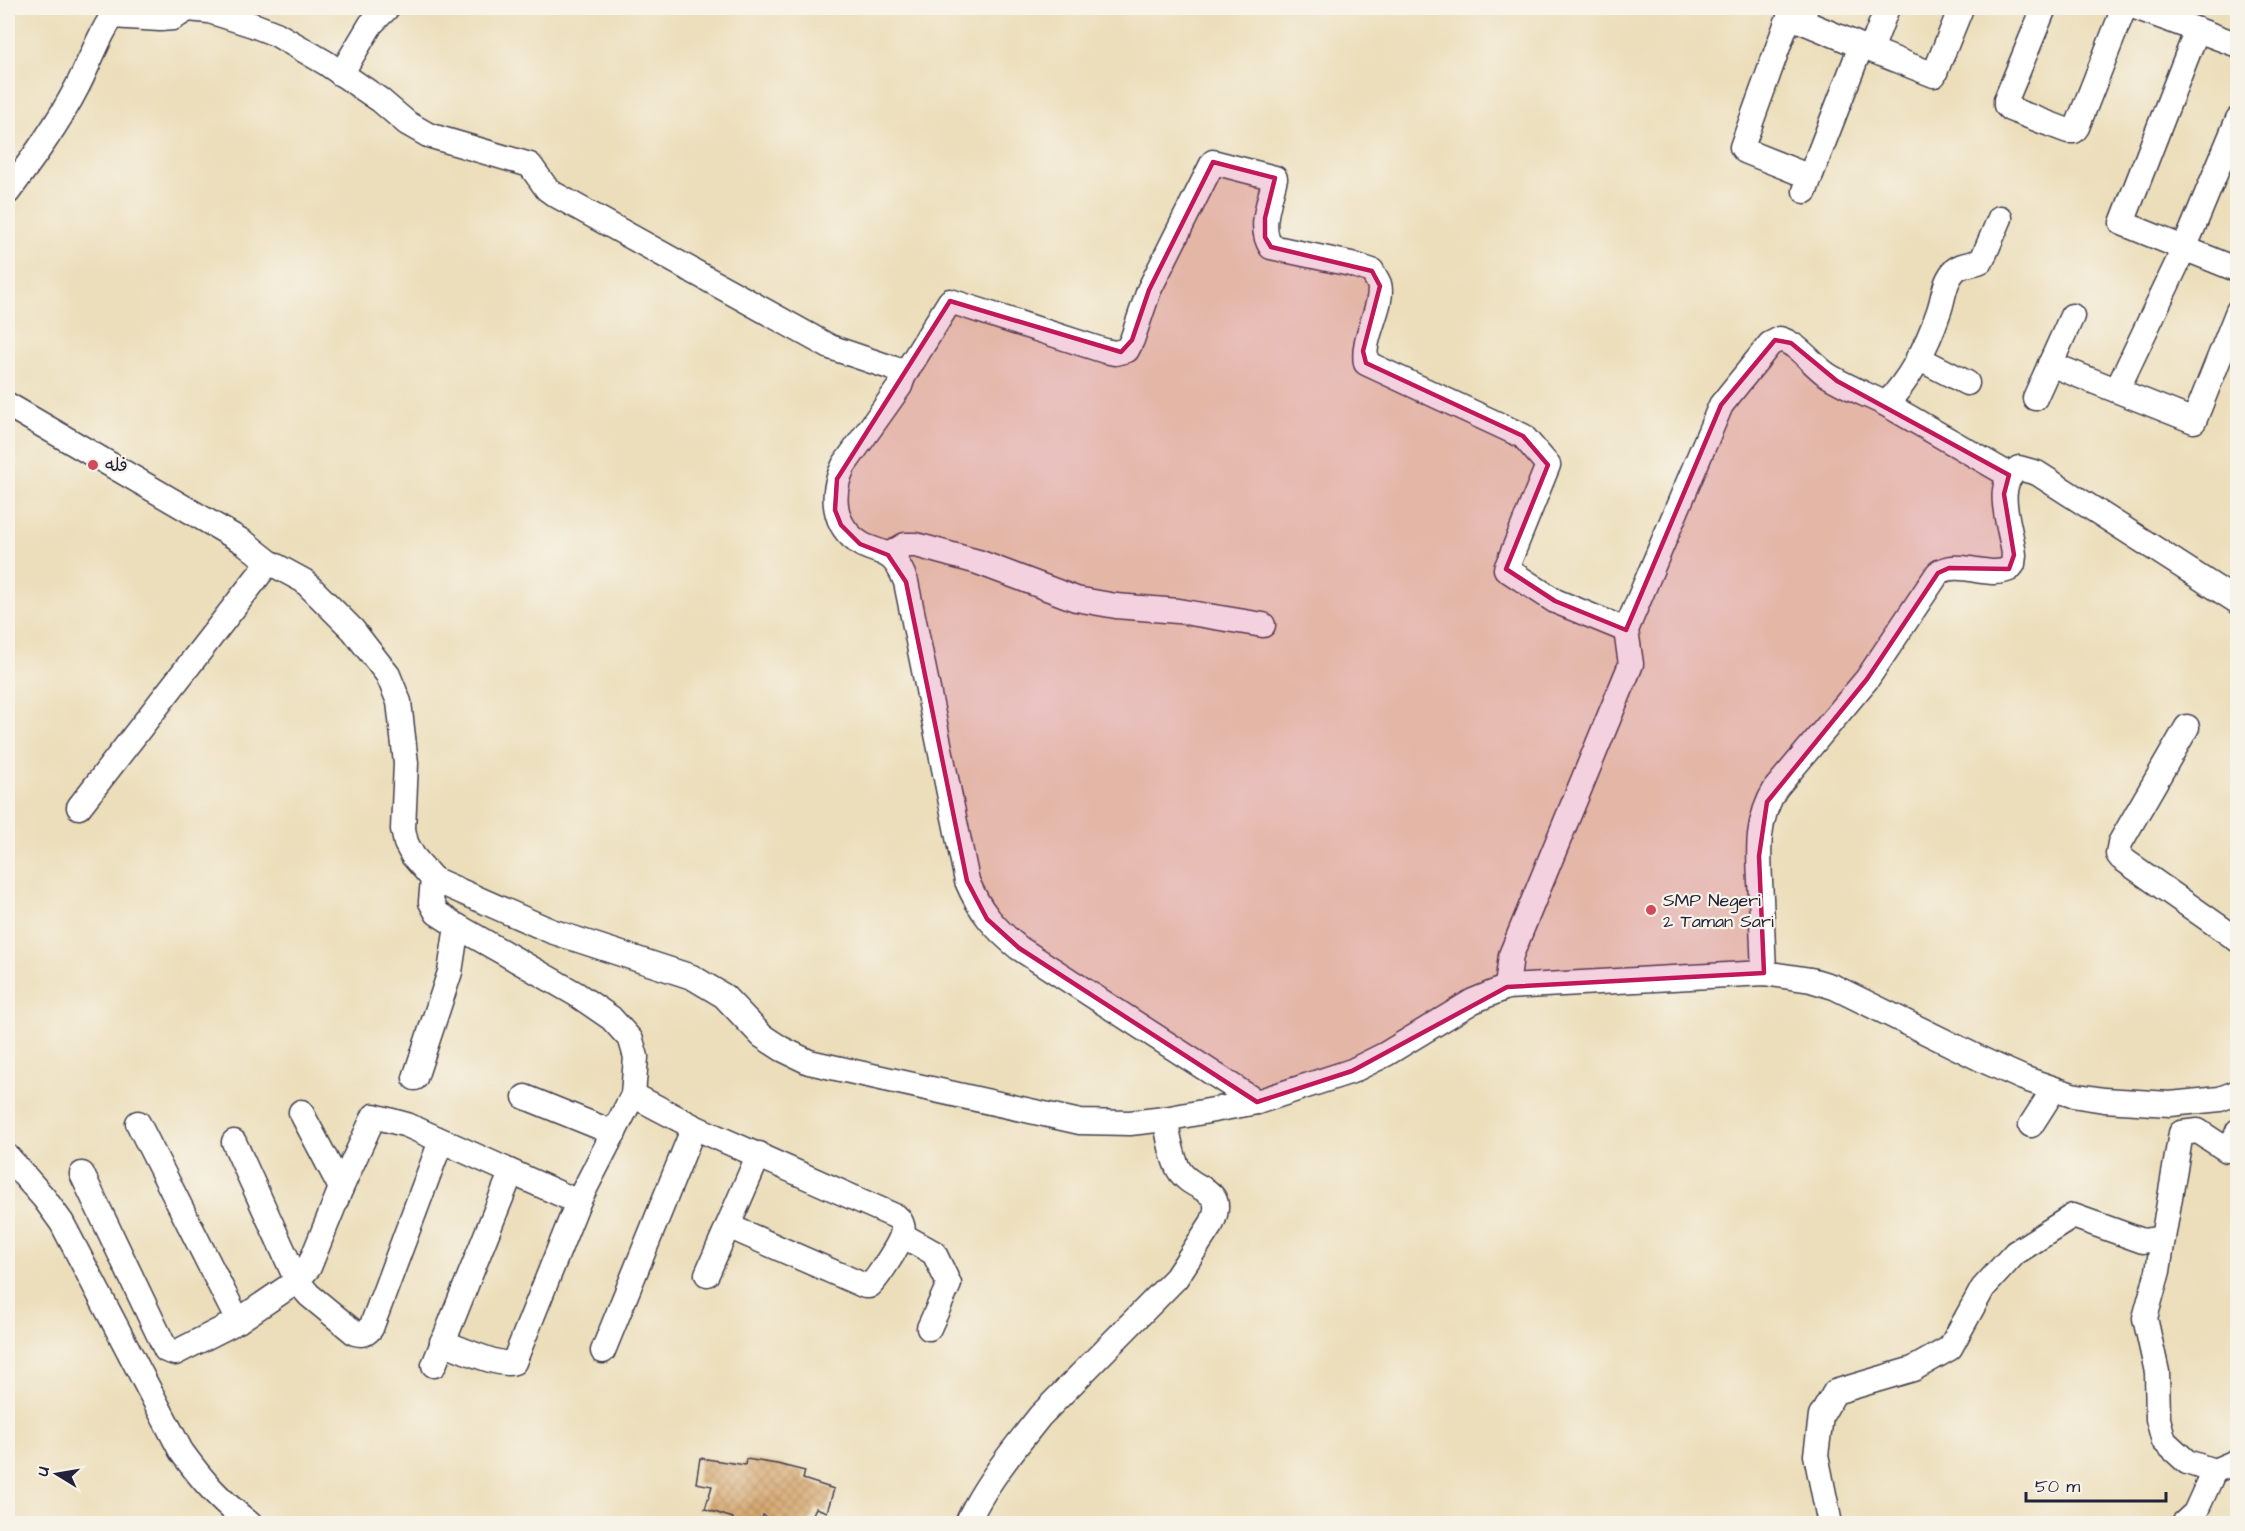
<svg xmlns="http://www.w3.org/2000/svg" width="2245" height="1531" font-family="'Architects Daughter','Playpen Sans Arabic',sans-serif">
  <style>
    .building { fill: url(#building-cross-hatch) }
    .lines { fill: none; stroke-linecap: round; stroke-linejoin: round }
    .minor-casing { stroke: #403e4e; stroke-width: 27 }
    .minor { stroke: #fff; stroke-width: 24 }
    .marked { fill: #c2185b; fill-opacity: 0.2; stroke: #c2185b; stroke-width: 4.5; stroke-linejoin: round }
    .poi-dot { fill: #d1495b; stroke: #f7f3e8; stroke-width: 2 }
    .labels { text-anchor: middle; stroke-width: 4.5; stroke-linejoin: round; paint-order: stroke }
    .poi-label { font-size: 18px; fill: #22223b; stroke: #f7f3e8; text-anchor: start }
  </style>
  <defs>
    <pattern id="building-cross-hatch" width="8" height="8" patternUnits="userSpaceOnUse" patternTransform="scale(1.5)"><rect width="8" height="8" fill="#d5a368"/><path d="M0 0l8 8M0 8l8-8" fill="none" stroke="#ac8457"/></pattern>
  </defs>
  <rect width="100%" height="100%" fill="#f7f3e8"/>
  <filter id="ink" filterUnits="userSpaceOnUse"><feTurbulence type="fractalNoise" baseFrequency=".0167" numOctaves="2"/><feDisplacementMap in="SourceGraphic" scale="12" xChannelSelector="R" yChannelSelector="G"/><feConvolveMatrix kernelMatrix="1 2 1 2 8 2 1 2 1" color-interpolation-filters="sRGB"/></filter>
  <filter id="wash" filterUnits="userSpaceOnUse"><feTurbulence type="fractalNoise" baseFrequency=".008" numOctaves="4" result="noise"/><feDisplacementMap in="SourceGraphic" scale="24" xChannelSelector="R" yChannelSelector="G"/><feGaussianBlur stdDeviation="1.35" result="paint"/><feColorMatrix in="noise" values="0 0 0 0 0 0 0 0 0 0 0 0 0 0 0 0 0 1.4 0 .05"/><feComposite in="paint" operator="in"/></filter>
  <g filter="url(#wash)">
    <rect width="100%" height="100%" fill="#ecdeba"/>
    <g id="blocks">
      <polygon class="building" points="700,1458 745,1465 746,1459 777,1464 805,1471 803,1479 834,1489 827,1512 816,1508 808,1524 778,1524 763,1515 760,1524 731,1524 733,1518 705,1509 712,1486 696,1483"/>
    </g>
  </g>
  <g filter="url(#ink)">
    <use href="#blocks" fill-opacity="0" stroke="#403e4e" stroke-width="1.5"/>
    <g class="lines">
      <g class="minor-casing">
        <g id="minor">
          <polyline points="2044,8 2006,100 2006,105 2010,109 2068,131 2074,131 2077,127 2124,8"/>
          <polyline points="2138,8 2238,45"/>
          <path d="M 112,16 L 160,19 L 173,18 L 188,9 L 209,11 L 253,25 L 276,34 L 326,63 L 380,100 L 407,123 L 428,135 L 530,165 L 547,189 L 554,194 L 830,347 L 901,371 L 903,377 L 900,386 L 844,465 C 830,493 832,526 861,544 C 869,549 879,550 887,555 C 897,560 902,572 906,582 L 967,881 C 979,910 995,929 1019,948 L 1257,1102"/>
          <polyline points="1801,21 1861,46 1810,177"/>
          <polyline points="2197,30 2122,223 2238,270"/>
          <polyline points="1861,46 1934,75 1961,8"/>
          <polyline points="1871,50 1887,8"/>
          <polyline points="341,74 371,24 387,8"/>
          <polyline points="1805,191 1810,177 1745,151 1742,147 1787,22 1793,18 1801,21 1806,8"/>
          <path d="M 8,192 C 33,158 58,124 77,87 C 91,60 100,32 118,8"/>
          <polyline points="1918,358 1967,383"/>
          <polyline points="2050,364 2194,421 2238,311"/>
          <path d="M 903,377 L 950,301 L 1105,351 L 1115,353 L 1127,350 L 1132,340 L 1149,290 L 1213,162 L 1275,178 C 1270,201 1258,227 1271,247 L 1351,264 L 1372,271 C 1374,275 1377,279 1379,284 C 1385,304 1361,337 1366,363 L 1523,436 L 1548,465 L 1506,569 L 1555,601 L 1626,630"/>
          <polyline points="2117,390 2184,249 2238,119"/>
          <polyline points="2035,398 2072,316"/>
          <polyline points="1886,404 2009,475"/>
          <polyline points="8,405 245,543 269,562 304,581 353,630 388,675 399,702 406,763 403,829 406,843 413,856 433,879 551,931 692,977 724,996 762,1036 782,1049 809,1062 1080,1122 1130,1123 1165,1119 1257,1102 1352,1071 1386,1054 1473,1001 1507,987 1764,973 1811,980 1834,987 1987,1062 2023,1078 2072,1095 2104,1100 2170,1104 2220,1099 2238,1092"/>
          <polyline points="888,555 905,545 916,545 978,562 1076,599 1116,606 1178,611 1263,625"/>
          <polyline points="2187,727 2120,843 2118,854 2121,858 2238,940"/>
          <polyline points="79,807 269,562"/>
          <polyline points="433,879 431,902 437,913 457,926 576,994 611,1018 631,1040 636,1057 633,1095"/>
          <path d="M 1764,973 C 1763,948 1762,923 1761,898 C 1759,860 1754,822 1776,788 L 1867,679 L 1938,573 C 1959,559 1987,579 2009,569 L 2013,564 L 2014,555 C 2012,529 1991,484 2019,468 L 2037,473 L 2238,602"/>
          <path d="M 1507,987 L 1511,955 L 1631,664 L 1626,630 L 1721,405 L 1770,344 L 1780,339 C 1798,344 1811,363 1826,374 C 1844,386 1866,394 1886,404 C 1910,379 1928,344 1939,311 C 1944,297 1944,280 1956,269 C 1964,263 1974,265 1982,260 L 2000,218"/>
          <polyline points="415,1078 450,972 457,926"/>
          <polyline points="525,1097 614,1133"/>
          <polyline points="301,1112 341,1188"/>
          <polyline points="138,1123 238,1321"/>
          <polyline points="2031,1125 2054,1089"/>
          <path d="M 441,1141 L 371,1328 C 366,1334 363,1335 355,1333 L 309,1295 L 297,1281 L 309,1267 L 341,1188 L 374,1116 L 407,1125 L 578,1202"/>
          <path d="M 8,1157 L 44,1198 L 62,1223 L 181,1451 C 204,1483 219,1499 250,1524"/>
          <polyline points="82,1174 166,1350 175,1353 238,1321 297,1281 234,1142"/>
          <polyline points="902,1235 934,1253 949,1284 929,1328"/>
          <polyline points="2163,1238 2158,1271 2145,1318 2157,1372 2158,1419 2164,1441 2187,1462 2214,1471"/>
          <polyline points="707,1274 759,1154"/>
          <path d="M 442,1342 C 457,1347 501,1368 514,1362 L 578,1202 L 633,1095 L 694,1127 L 897,1217 C 902,1221 904,1229 902,1235 C 899,1245 877,1280 869,1286 L 865,1286 L 728,1226"/>
          <polyline points="603,1351 694,1127"/>
          <polyline points="434,1365 511,1173"/>
          <path d="M 967,1524 C 982,1488 1016,1446 1040,1416 L 1176,1278 L 1212,1223 C 1228,1186 1193,1193 1179,1170 C 1171,1156 1169,1135 1165,1119"/>
          <polyline points="1830,1524 1816,1455 1821,1416 1835,1392 1913,1369 1950,1348 1983,1288 2015,1253 2073,1216 2143,1241 2163,1238 2181,1133 2198,1131 2227,1150 2235,1139 2238,1131"/>
          <polyline points="2183,1524 2195,1513 2214,1471 2238,1461"/>
        </g>
      </g>
      <use href="#minor" class="minor"/>
    </g>
  </g>
  <path class="marked" d="M 1213,162 L 1275,178 L 1265,218 L 1265,237 L 1271,247 L 1372,271 L 1380,286 L 1363,351 L 1366,363 L 1523,436 L 1548,465 L 1506,569 L 1555,601 L 1626,630 L 1721,405 L 1775,340 L 1791,343 L 1837,381 L 2009,475 L 2004,494 L 2014,555 L 2009,569 L 1949,568 L 1938,573 L 1867,679 L 1767,802 L 1759,856 L 1764,973 L 1507,987 L 1352,1071 L 1257,1102 L 1019,948 L 987,919 L 967,881 L 906,582 L 888,555 L 860,544 L 841,525 L 835,510 L 837,479 L 950,301 L 1121,352 L 1132,340 L 1149,290 Z"/>
  <g class="poi-dot">
    <circle cx="93" cy="465" r="6"/>
    <circle cx="1651" cy="910" r="6"/>
  </g>
  <g class="labels">
    <g class="poi-label">
      <text x="105" y="471">فله</text>
      <text x="1663" y="906">SMP Negeri<tspan x="1663" dy="21">2 Taman Sari</tspan></text>
    </g>
  </g>
  <rect width="2245" height="1531" fill="none" stroke="#f7f3e8" stroke-width="30"/>
  <g transform="translate(57 1474) rotate(281)" stroke="#f7f3e8" stroke-width="4.5" paint-order="stroke">
  <path d="M0-4.5L10 22L0 15L-10 22Z" fill="#22223b"/>
  <text y="-9" font-size="16" font-weight="bold" text-anchor="middle" fill="#22223b">U</text>
  </g>
  <path d="M2026 1492v9h140v-9" fill="none" stroke="#22223b" stroke-width="3"/>
  <text x="2035" y="1492" font-size="18" fill="#22223b" stroke="#f7f3e8" stroke-width="4.5" paint-order="stroke">50 m</text>
</svg>
